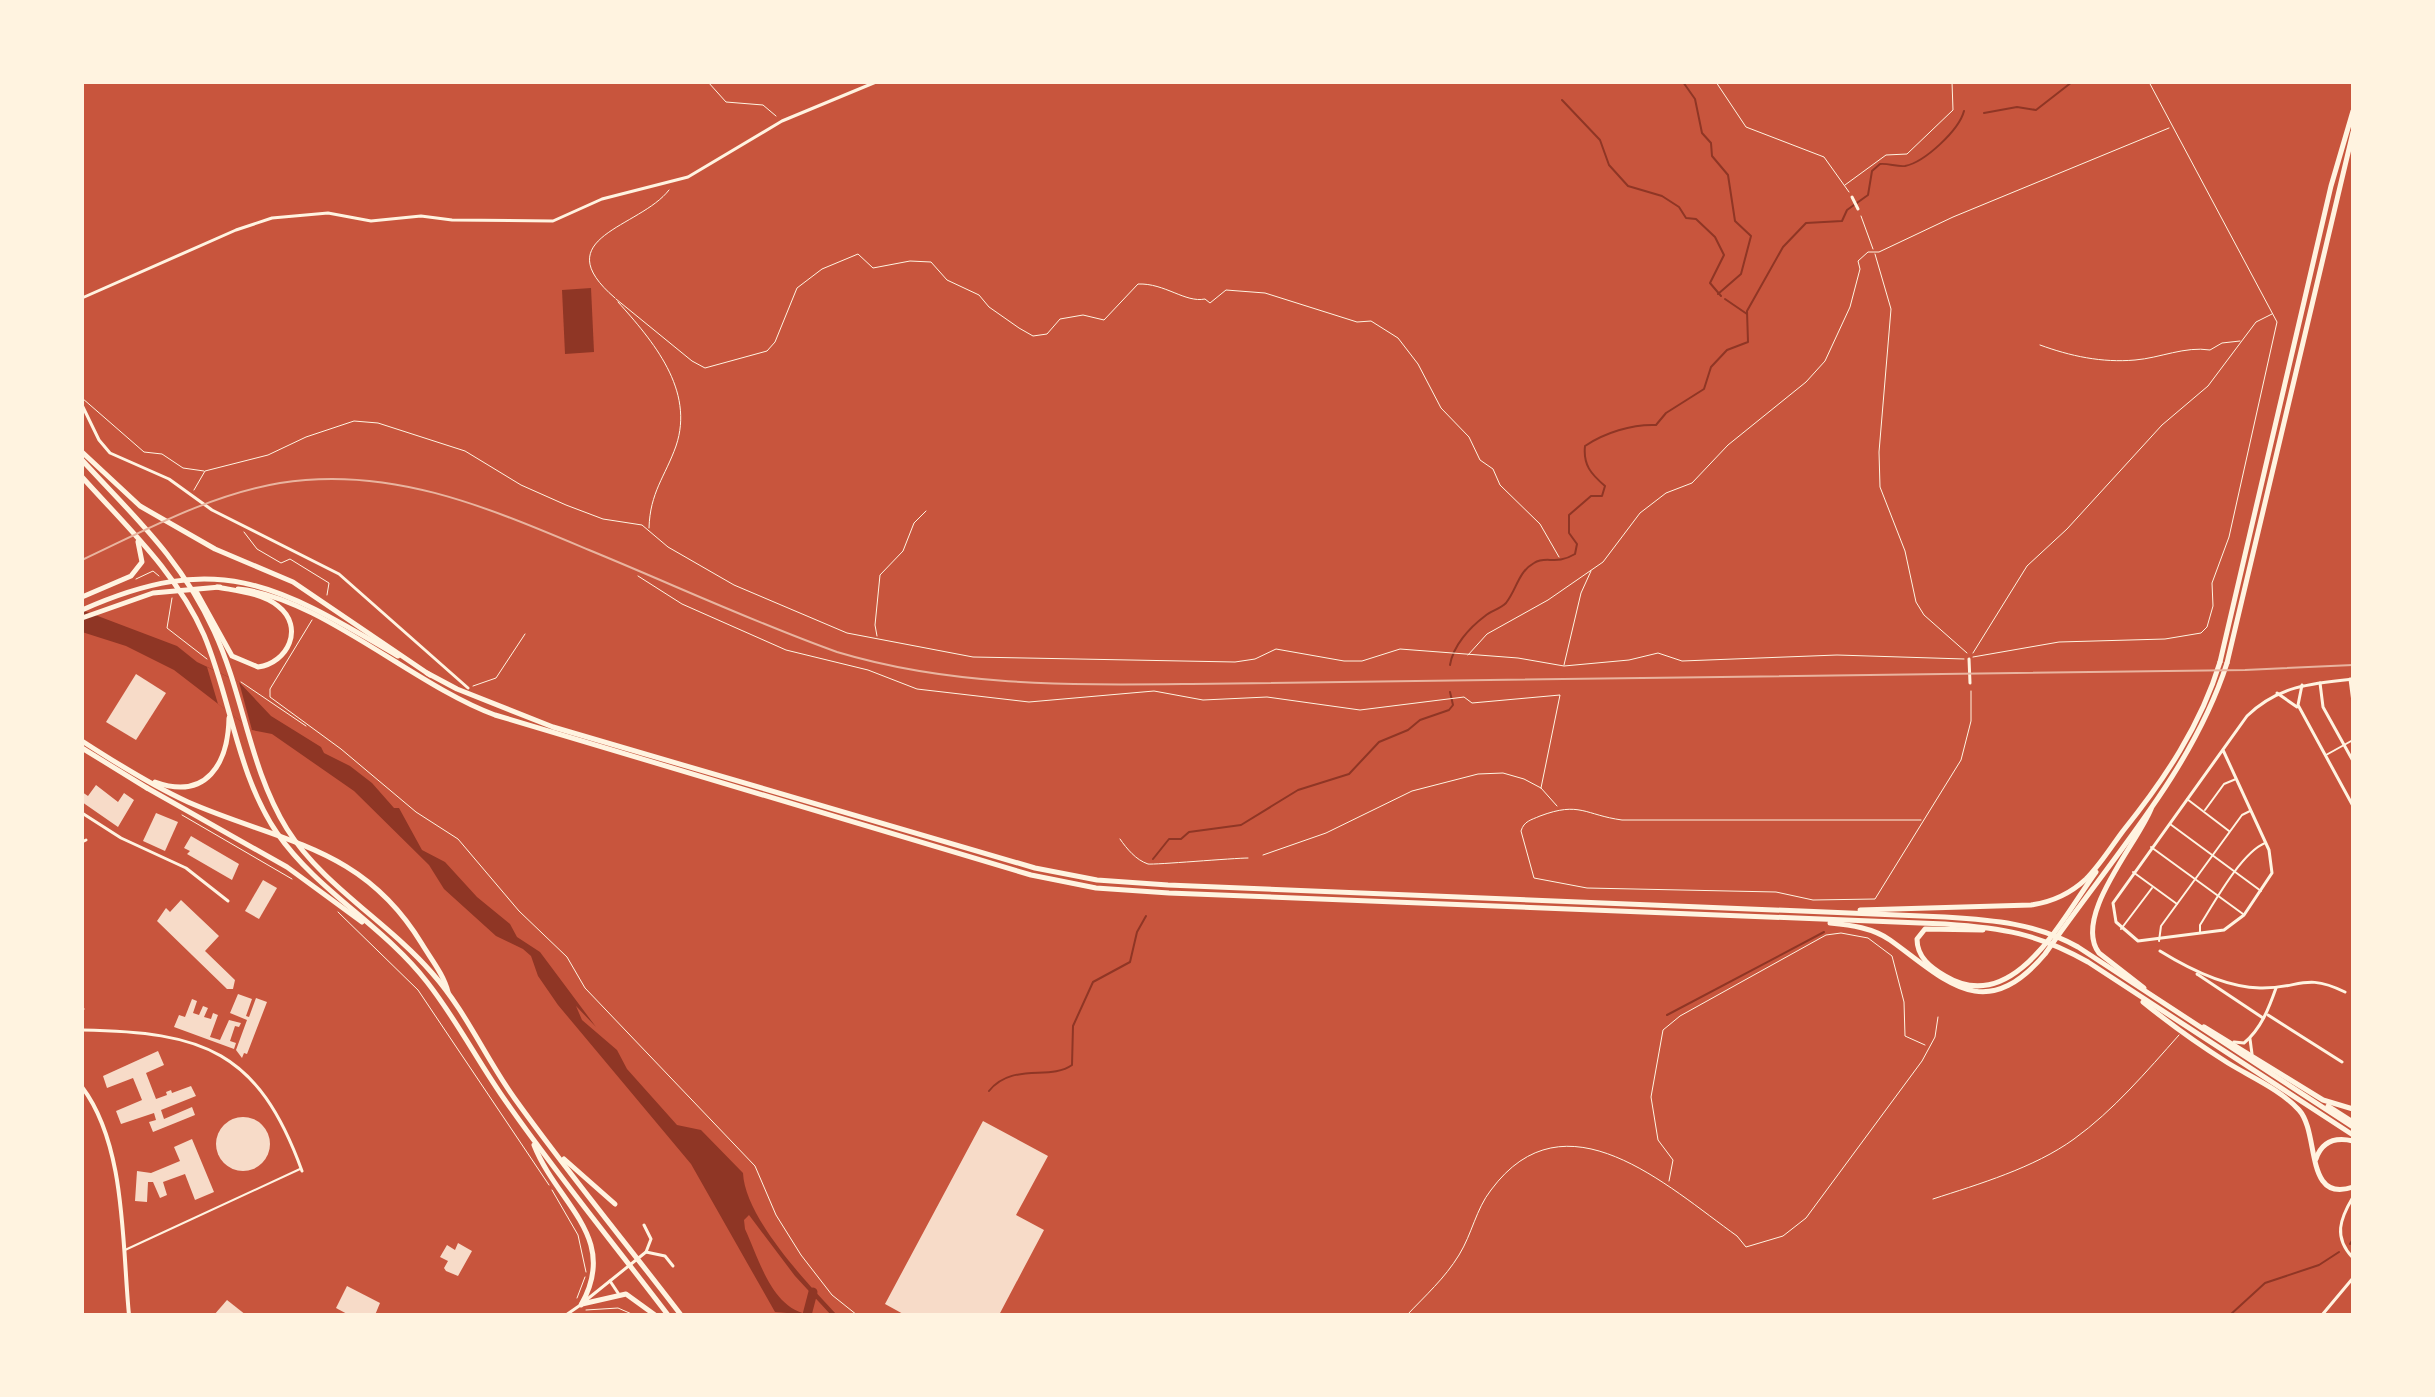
<svg xmlns="http://www.w3.org/2000/svg" width="2435" height="1397" font-family="Georgia,serif">
  <style>
    .water { fill: #8f3625 }
    .pier { fill: #c8553d }
    .lines { fill: none; stroke-linecap: round; stroke-linejoin: round }
    .stream { stroke: #8f3625; stroke-width: 2 }
    .river { stroke: #8f3625; stroke-width: 9 }
    .building { fill: #f7dbc8 }
    .path { stroke: #fff3e0; stroke-width: 1 }
    .service { stroke: #fff3e0; stroke-width: 1 }
    .pedestrian { stroke: #fff3e0; stroke-width: 2 }
    .minor { stroke: #fff3e0; stroke-width: 3 }
    .tertiary { stroke: #fff3e0; stroke-width: 4 }
    .primary { stroke: #fff3e0; stroke-width: 5 }
    .trunk { stroke: #fff3e0; stroke-width: 5 }
    .motorway { stroke: #fff3e0; stroke-width: 5 }
    .rail { stroke: #e9b49f; stroke-width: 2 }
  </style>
  <rect width="100%" height="100%" fill="#c8553d"/>
  <g class="water">
    <polygon points="591,288 594,352 565,354 562,290"/>
    <path d="M 82,610 L 177,646 L 197,662 L 239,682 L 271,716 L 321,747 L 324,753 L 350,766 L 372,783 L 394,808 L 399,808 L 422,850 L 445,862 L 477,897 L 510,924 L 517,937 L 540,952 L 596,1027 L 576,1006 L 582,1020 L 617,1050 L 627,1069 L 677,1125 L 701,1130 L 743,1173 C 745,1218 807,1283 837,1315 L 831,1315 L 795,1276 L 749,1215 L 744,1220 L 745,1229 C 760,1261 772,1310 811,1315 L 775,1312 L 691,1164 L 558,1005 L 538,976 L 531,956 L 523,949 L 496,936 L 444,889 L 429,865 L 354,791 L 272,734 L 252,730 L 174,670 L 126,646 L 82,632 Z"/>
  </g>
  <polygon class="pier" points="207,667 239,682 252,730 218,704"/>
  <g class="lines">
    <g class="stream">
      <polyline points="1683,82 1695,99 1702,133 1711,143 1712,156 1728,175 1735,221 1751,236 1741,274 1718,294"/>
      <polyline points="1562,100 1600,140 1609,165 1628,186 1662,196 1679,207 1686,218 1696,219 1715,237 1724,255 1710,283 1721,296"/>
      <polyline points="1984,113 2017,107 2036,110 2072,82"/>
      <polyline points="1725,299 1747,314"/>
      <path d="M 1450,665 C 1453,646 1469,628 1485,616 C 1491,611 1500,609 1506,603 C 1517,589 1518,572 1534,563 C 1547,555 1555,566 1575,554 L 1577,544 L 1569,533 L 1569,515 L 1591,496 L 1602,496 L 1605,486 C 1591,474 1583,465 1585,446 C 1604,433 1632,424 1656,425 L 1666,413 L 1704,389 L 1711,367 L 1727,350 L 1748,342 L 1747,311 L 1783,247 L 1806,223 L 1842,221 L 1847,210 L 1868,195 L 1872,171 L 1880,164 C 1888,163 1897,167 1905,166 C 1925,162 1959,130 1964,111"/>
      <polyline points="1153,859 1169,839 1181,839 1189,832 1241,825 1298,790 1349,774 1379,742 1408,730 1420,720 1449,710 1453,705 1450,692"/>
      <polyline points="1667,1015 1824,932"/>
      <path d="M 989,1091 C 1012,1062 1050,1081 1072,1065 L 1073,1026 L 1093,982 L 1130,962 L 1137,932 L 1146,916"/>
      <polyline points="2350,1244 2353,1239"/>
      <polyline points="2230,1315 2265,1283 2319,1265 2339,1252"/>
    </g>
    <polyline class="river" points="807,1315 813,1292"/>
  </g>
  <g class="building">
    <polygon points="136,674 166,693 136,740 106,722"/>
    <polygon points="96,785 118,802 124,793 134,800 118,827 82,802 82,792 88,796"/>
    <polygon points="156,813 178,822 165,851 143,841"/>
    <polygon points="191,836 239,864 232,880 187,854 190,851 184,848"/>
    <polygon points="263,880 277,888 259,919 245,911"/>
    <polygon points="181,900 219,936 205,951 235,980 233,989 227,989 157,921 166,908 170,912"/>
    <polygon points="238,994 252,999 246,1016 249,1017 256,998 267,1002 247,1054 244,1053 242,1058 236,1050 247,1020 230,1013"/>
    <polygon points="192,999 197,1001 193,1013 199,1015 203,1006 208,1008 204,1017 211,1019 213,1013 218,1015 210,1037 220,1040 229,1020 241,1023 239,1027 235,1026 230,1041 236,1043 234,1049 174,1027 179,1015 185,1017"/>
    <polygon points="158,1051 164,1065 146,1073 156,1099 167,1095 166,1092 171,1090 172,1093 191,1086 196,1096 161,1110 164,1119 192,1107 195,1115 153,1132 149,1122 156,1120 154,1113 121,1124 116,1111 142,1100 133,1078 107,1088 103,1076"/>
    <circle cx="243" cy="1144" r="27"/>
    <polygon points="983,1121 1048,1156 1016,1215 1044,1230 999,1315 905,1315 885,1304"/>
    <polygon points="192,1139 214,1192 195,1200 185,1174 163,1182 167,1195 160,1198 153,1182 148,1182 147,1202 135,1201 137,1171 151,1173 180,1161 174,1147"/>
    <polygon points="458,1243 472,1251 458,1276 446,1271 444,1268 448,1261 440,1257 447,1245 455,1250"/>
    <polygon points="347,1286 380,1303 375,1315 349,1315 336,1308"/>
    <polygon points="227,1300 246,1315 214,1315"/>
  </g>
  <g class="lines">
    <g class="path">
      <polyline points="708,82 726,102 763,105 776,116"/>
      <polyline points="1716,82 1746,127 1824,157 1849,192"/>
      <polyline points="1845,185 1886,155 1907,154 1953,110 1952,82"/>
      <polyline points="1861,216 1873,249"/>
      <polyline points="1875,254 1891,309 1879,452 1880,487 1905,551 1916,602 1924,615 1967,653"/>
      <path d="M 615,298 C 544,237 640,228 669,190"/>
      <path d="M 616,299 L 692,361 L 705,368 L 767,351 L 775,342 L 797,288 L 822,269 L 858,254 L 873,268 L 910,261 L 931,262 L 947,280 L 979,295 L 989,307 L 1019,328 L 1033,336 L 1047,334 L 1060,319 L 1083,315 L 1104,320 L 1138,284 C 1165,283 1185,303 1205,299 L 1210,303 L 1226,290 L 1265,293 L 1357,322 L 1371,321 L 1398,338 L 1418,364 L 1441,408 L 1469,437 L 1480,460 L 1493,469 L 1500,485 L 1540,524 L 1559,557"/>
      <path d="M 618,302 C 653,341 695,390 676,446 C 665,477 650,492 649,528"/>
      <path d="M 2040,345 C 2070,356 2102,363 2135,360 C 2160,358 2185,346 2210,350 L 2222,343 L 2240,341"/>
      <polyline points="82,398 144,452 162,454 183,468 204,471"/>
      <polyline points="194,490 205,471 268,455 306,437 354,421 378,423 465,451 521,485 566,505 603,519 642,525 668,547 734,585 847,633 973,657 1235,662 1255,659 1276,649 1344,661 1362,661 1400,649 1518,658 1564,666 1629,660 1658,653 1682,661 1837,655 1964,659"/>
      <polyline points="244,532 257,549 281,563 290,559 329,583 327,595"/>
      <polyline points="638,576 682,604 786,650 868,670 917,689 1029,702 1154,691 1203,700 1267,697 1360,710 1464,697 1472,703 1560,695 1541,788"/>
      <polyline points="136,579 153,571 159,576"/>
      <polyline points="172,598 167,628 207,659"/>
      <polyline points="312,620 270,689 270,697 341,749 416,812 458,839 519,911 567,957 585,988 755,1166 776,1215 801,1255 832,1295 857,1315"/>
      <polyline points="877,636 875,625 880,575 903,551 914,523 926,511"/>
      <polyline points="1973,653 2027,566 2067,529 2162,425 2208,386 2256,322 2272,314"/>
      <polyline points="1468,655 1487,634 1548,600 1603,562 1640,513 1666,493 1692,483 1728,445 1806,382 1825,361 1850,307 1860,269 1858,261 1868,252 1879,252 1953,217 2169,128"/>
      <polyline points="1973,657 2059,642 2165,639 2201,633 2207,627 2213,606 2212,583 2229,537 2277,322 2149,82"/>
      <polyline points="1564,665 1581,593 1591,571"/>
      <polyline points="241,682 306,726"/>
      <polyline points="473,686 496,678 525,634"/>
      <polyline points="182,815 292,879"/>
      <path d="M 1921,820 L 1622,820 C 1585,815 1580,801 1540,816 C 1531,820 1524,821 1521,831 L 1534,878 L 1587,888 L 1776,892 L 1813,900 L 1875,899 L 1961,760 L 1971,721 L 1971,691"/>
      <path d="M 1120,839 C 1127,849 1136,860 1148,864 C 1154,865 1234,858 1248,858"/>
      <polyline points="1263,855 1326,833 1412,791 1478,774 1503,773 1524,779 1541,788 1557,806"/>
      <polyline points="338,912 418,990 549,1185"/>
      <polyline points="1669,1181 1673,1160 1658,1140 1651,1097 1663,1030 1680,1016 1826,935 1841,933 1868,938 1892,956 1904,1002 1905,1036 1925,1045"/>
      <polyline points="552,1190 578,1235 586,1272"/>
      <polyline points="577,1298 585,1277"/>
      <polyline points="586,1310 618,1308 634,1315"/>
    </g>
    <g class="service">
      <path d="M 1933,1199 C 1979,1184 2034,1168 2074,1139 C 2113,1111 2147,1071 2179,1035"/>
      <path d="M 1407,1315 C 1425,1296 1445,1278 1459,1255 C 1472,1234 1476,1209 1491,1190 C 1565,1090 1667,1186 1737,1236 L 1746,1247 L 1783,1236 L 1806,1218 L 1922,1061 L 1935,1037 L 1938,1017"/>
    </g>
    <g class="pedestrian">
      <polyline points="2326,755 2353,740"/>
      <polyline points="2187,799 2229,831"/>
      <polyline points="2205,810 2224,784 2236,779"/>
      <polyline points="2170,824 2261,891"/>
      <polyline points="2151,847 2243,914"/>
      <polyline points="2133,872 2177,904"/>
      <polyline points="2121,929 2152,888"/>
      <path d="M 2200,933 L 2200,925 C 2214,903 2241,853 2265,843"/>
      <polyline points="2159,941 2161,926 2242,815 2250,811"/>
      <polyline points="125,1250 300,1169"/>
    </g>
    <g class="minor">
      <polyline points="1852,197 1858,209"/>
      <polyline points="82,298 236,230 272,218 328,213 371,221 421,216 452,220 553,221 602,199 688,177 782,121 876,82"/>
      <polyline points="82,405 99,440 110,453 169,479 212,510 339,574 468,688"/>
      <polyline points="1969,659 1970,683"/>
      <polyline points="2350,679 2353,702"/>
      <polyline points="2320,683 2323,707 2353,761"/>
      <polyline points="2302,685 2298,705 2353,806"/>
      <polyline points="2277,693 2297,707"/>
      <path d="M 2223,750 L 2269,850 L 2272,873 L 2244,915 L 2224,930 L 2138,941 L 2116,922 L 2113,903 L 2247,716 C 2278,686 2312,683 2353,679"/>
      <polyline points="82,813 121,838 186,868 228,901"/>
      <polyline points="82,842 86,840"/>
      <path d="M 2160,951 C 2189,969 2224,987 2260,988 C 2300,989 2304,972 2345,992"/>
      <polyline points="2197,974 2263,1018"/>
      <polyline points="82,1008 83,1009"/>
      <polyline points="2268,1015 2342,1062"/>
      <path d="M 82,1030 C 203,1032 258,1050 302,1171"/>
      <polyline points="2250,1039 2252,1054"/>
      <path d="M 2234,1042 L 2244,1043 C 2261,1029 2269,1008 2276,988"/>
      <path d="M 2353,1197 C 2340,1219 2333,1237 2353,1258"/>
      <polyline points="646,1252 665,1256 673,1266"/>
      <polyline points="610,1281 618,1293"/>
      <polyline points="585,1301 646,1252 651,1239 644,1225"/>
      <polyline points="566,1315 579,1306"/>
      <polyline points="2322,1315 2353,1278"/>
    </g>
    <path class="tertiary" d="M 82,1087 C 126,1145 122,1244 129,1315"/>
    <polyline class="primary" points="82,748 147,788"/>
    <g class="trunk">
      <path d="M 238,589 C 318,596 415,686 495,715 L 1031,875 L 1096,888 L 1169,893 L 1945,924 C 2002,928 2037,933 2088,962 L 2353,1135"/>
      <path d="M 82,610 C 219,549 277,585 398,656"/>
      <polyline points="82,618 153,593 220,587"/>
      <path d="M 427,673 L 457,689 L 553,727 L 1035,868 L 1097,880 L 1168,885 L 1945,917 C 1993,920 2035,923 2078,947 L 2353,1127"/>
      <path d="M 1860,910 L 2031,905 C 2052,902 2070,894 2086,879 C 2100,865 2111,847 2123,831 C 2164,780 2201,725 2220,662"/>
      <path d="M 1830,923 C 1851,925 1873,928 1890,940 C 1946,980 1984,1026 2045,954 C 2109,861 2192,772 2227,663"/>
      <path d="M 1983,930 L 1925,929 L 1917,939 C 1917,957 1930,967 1945,976 C 2014,1018 2063,917 2096,872"/>
      <path d="M 2144,988 L 2099,953 C 2072,917 2137,844 2151,809"/>
      <path d="M 2143,1002 C 2170,1024 2198,1044 2228,1063 C 2251,1077 2281,1090 2299,1110 C 2320,1133 2304,1204 2353,1187"/>
      <polyline points="2204,1027 2323,1100 2353,1109"/>
      <polyline points="2328,1106 2353,1122"/>
      <path d="M 2316,1159 C 2322,1141 2336,1137 2353,1141"/>
    </g>
    <g class="motorway">
      <polyline points="82,452 140,506 215,549 293,582 430,675"/>
      <path d="M 82,460 C 135,518 180,557 214,631 C 244,696 249,767 287,829 C 323,886 388,922 432,973 C 466,1011 486,1059 515,1099 C 568,1173 626,1243 681,1315"/>
      <path d="M 82,477 C 126,526 177,573 204,635 C 231,699 237,774 277,833 C 318,892 383,925 427,982 C 457,1020 479,1064 507,1103 C 558,1176 614,1244 668,1315"/>
      <path d="M 197,593 L 232,656 L 258,667 C 288,663 305,627 278,606 C 262,593 237,591 217,587"/>
      <polyline points="82,597 131,576 142,562 138,542"/>
      <polyline points="2220,662 2331,186 2353,111"/>
      <polyline points="2227,663 2353,132"/>
      <path d="M 82,741 C 116,763 151,785 188,802 C 282,843 363,846 422,944 C 431,959 444,975 448,992"/>
      <path d="M 155,782 C 207,801 228,763 229,718"/>
      <polyline points="147,788 287,867 362,922"/>
      <path d="M 534,1145 C 557,1204 620,1237 581,1305"/>
      <polyline points="564,1159 615,1204"/>
      <polyline points="582,1304 626,1294 655,1315"/>
    </g>
    <path class="rail" d="M 82,560 C 146,530 209,495 280,483 C 391,465 489,508 589,550 C 672,584 753,622 837,652 C 953,687 1072,685 1192,684 L 2245,670 L 2353,665"/>
  </g>
  <rect width="2435" height="1397" fill="none" stroke="#fff3e0" stroke-width="168"/>
</svg>
